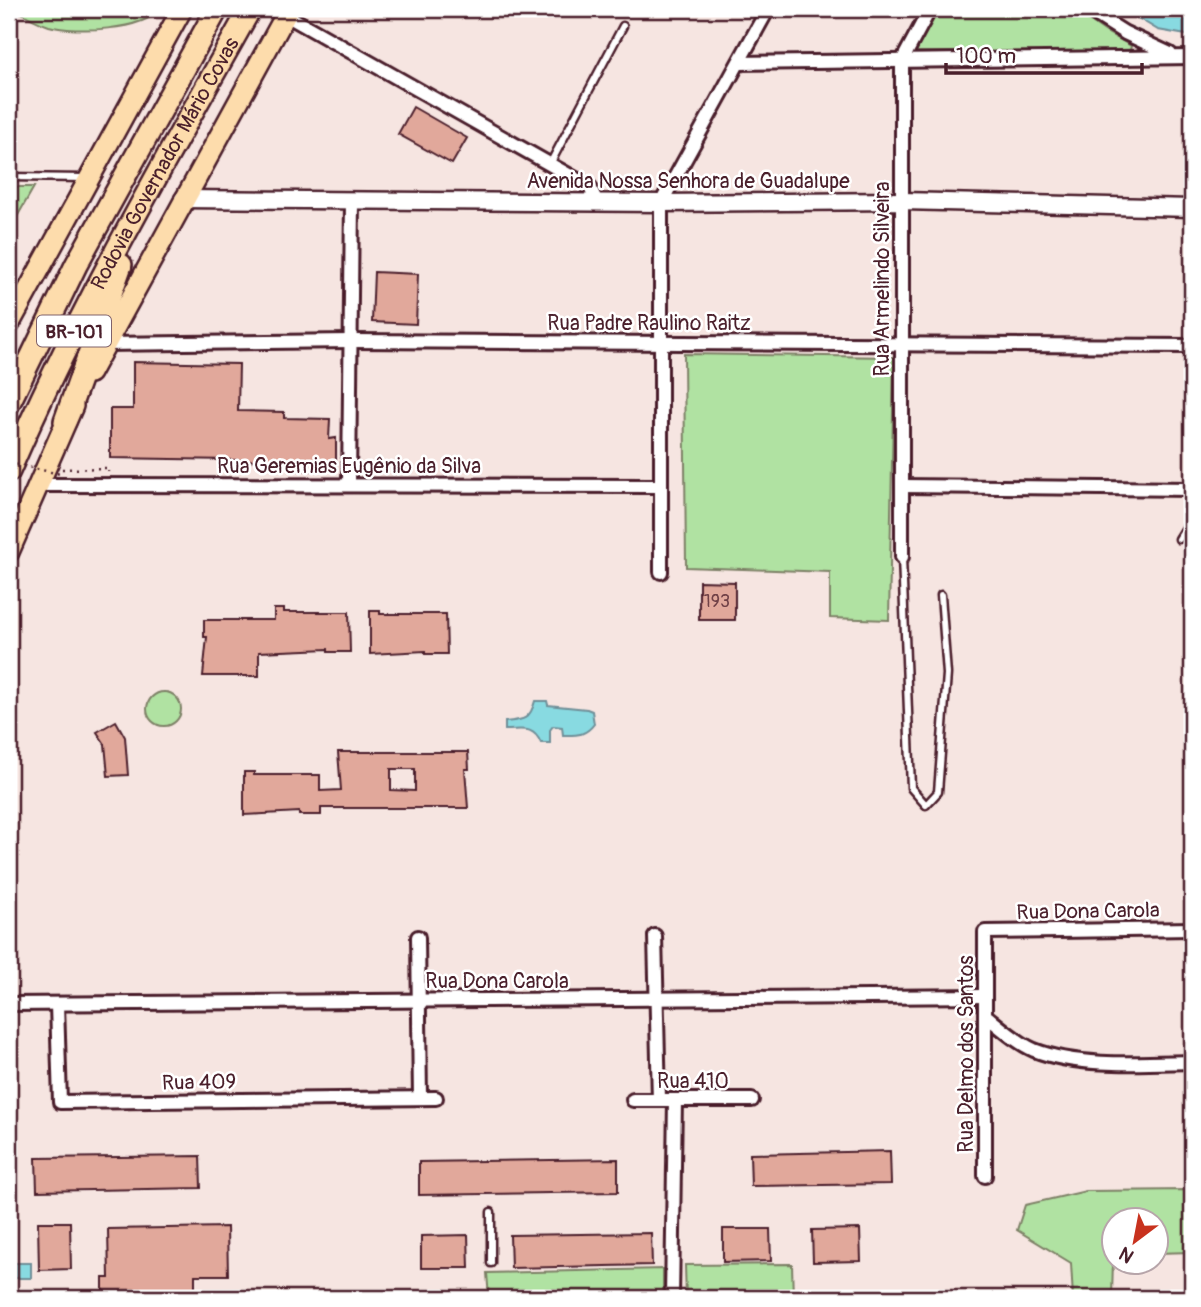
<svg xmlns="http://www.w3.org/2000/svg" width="1201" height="1307" font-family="Pangolin,sans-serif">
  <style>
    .green { fill: #b0e2a2; stroke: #7d8066; stroke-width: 2 }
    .water { fill: #88dae1; stroke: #6f8f98; stroke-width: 2 }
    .building { fill: #e1a89b; stroke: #4a1f2b; stroke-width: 2; fill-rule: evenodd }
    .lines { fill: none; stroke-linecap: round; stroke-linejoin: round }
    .lane-casing { stroke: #4a1f2b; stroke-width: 11 }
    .street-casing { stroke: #4a1f2b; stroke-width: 18 }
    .secondary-casing { stroke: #4a1f2b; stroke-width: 21 }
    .primary-casing { stroke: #4a1f2b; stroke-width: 24 }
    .highway-casing { stroke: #4a1f2b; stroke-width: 26 }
    .path { stroke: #4a1f2b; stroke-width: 2.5; stroke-dasharray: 2 5; stroke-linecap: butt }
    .lane { stroke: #fff; stroke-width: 6 }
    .street { stroke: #fff; stroke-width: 12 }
    .secondary { stroke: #fff; stroke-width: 16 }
    .primary { stroke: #fddcac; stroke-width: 19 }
    .highway { stroke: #fddcac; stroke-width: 21 }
    .path-bridge { stroke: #4a1f2b; stroke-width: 2.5; stroke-dasharray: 2 5; stroke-linecap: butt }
    .labels { text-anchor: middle; stroke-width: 5; stroke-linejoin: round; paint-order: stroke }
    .number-label { font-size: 18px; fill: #704147 }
    .shield { fill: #fff; stroke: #80626b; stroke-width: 2 }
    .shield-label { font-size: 19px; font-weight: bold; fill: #4a1f2b }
    .street-label { font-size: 21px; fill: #4a1f2b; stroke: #fff }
  </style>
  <rect width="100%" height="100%" fill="#f6e5e1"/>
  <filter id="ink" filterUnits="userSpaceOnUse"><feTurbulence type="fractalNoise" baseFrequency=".0143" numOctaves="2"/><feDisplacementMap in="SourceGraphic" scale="14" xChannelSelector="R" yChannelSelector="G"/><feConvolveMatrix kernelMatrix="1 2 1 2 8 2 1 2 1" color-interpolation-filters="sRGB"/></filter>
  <g filter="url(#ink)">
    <g class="green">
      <path d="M 15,9 L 160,9 C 142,31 76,33 49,26 C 37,22 26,16 15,9 Z"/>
      <polygon points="937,9 1073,9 1106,32 1131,46 1130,50 1125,52 913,52"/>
      <polygon points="9,187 34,187 9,231"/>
      <polygon points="684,354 894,357 889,620 830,618 830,572 686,567"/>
      <circle cx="164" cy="709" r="17"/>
      <polygon points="1192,1190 1192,1252 1156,1253 1156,1220 1114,1220 1112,1298 1073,1298 1071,1263 1017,1230 1025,1205 1086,1191"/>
      <polygon points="792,1264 793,1298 686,1298 685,1265"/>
      <polygon points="663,1269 663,1298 489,1298 487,1273"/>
    </g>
    <g class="water">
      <polygon points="1123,9 1175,9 1192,12 1192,36 1158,30"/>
      <path d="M 535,701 L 547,701 L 548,705 L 587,709 L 592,711 L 594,724 C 585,736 577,735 563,735 L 562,727 L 553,726 L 550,730 L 550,743 L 541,743 C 533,725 522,730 505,730 L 505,722 C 523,720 530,720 535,701 Z"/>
      <rect x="9" y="1263" width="22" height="15"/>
    </g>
    <g class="building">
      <polygon points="413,107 467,138 452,164 398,134"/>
      <polygon points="374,272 418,274 416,324 372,322"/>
      <polygon points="133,362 239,364 238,411 284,412 284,418 330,419 329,439 336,438 336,471 294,470 294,461 110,458 110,409 133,409"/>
      <polygon points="699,581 735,582 735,620 699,620"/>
      <polygon points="274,609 284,609 284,612 349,612 350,652 328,652 328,649 259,652 259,676 203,676 207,637 204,637 204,620 274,620"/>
      <polygon points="370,611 380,611 380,614 446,614 447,654 425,654 425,651 370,654"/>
      <polygon points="116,721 125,737 128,775 108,776 105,744 97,732"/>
      <path d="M 338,752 L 468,752 L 469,769 L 465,769 L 468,808 L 321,808 L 321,815 L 299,815 L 299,812 L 244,815 L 244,772 L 254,772 L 254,775 L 320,775 L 320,791 L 341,790 ZM 391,769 L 415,769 L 415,791 L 391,790 Z"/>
      <polygon points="890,1151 891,1184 751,1186 750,1154"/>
      <polygon points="200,1156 201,1188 37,1191 36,1158"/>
      <polygon points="618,1159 618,1192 419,1195 419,1162"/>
      <polygon points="38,1222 70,1222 71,1269 39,1270"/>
      <polygon points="227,1227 228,1275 195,1275 195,1298 103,1298 103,1278 109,1278 108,1229"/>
      <polygon points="723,1229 770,1229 771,1261 723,1262"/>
      <polygon points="860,1229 861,1261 813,1262 812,1230"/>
      <polygon points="651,1233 652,1265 511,1268 510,1235"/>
      <polygon points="468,1235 469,1268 421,1268 421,1236"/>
    </g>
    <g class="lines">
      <g class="lane-casing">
        <g id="lane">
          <polyline points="550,164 623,26"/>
          <polyline points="9,177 86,178"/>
          <polyline points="1179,539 1192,518"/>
          <polyline points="902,557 911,788 926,805 938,792 947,674 941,595"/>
          <polyline points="491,1263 491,1212"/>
        </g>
      </g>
      <g class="street-casing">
        <g id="street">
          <polyline points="1087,9 1125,33 1170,54"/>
          <polyline points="286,15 590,187 597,203"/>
          <polyline points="739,63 1192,57"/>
          <polyline points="105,344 351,341 1192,346"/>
          <polyline points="37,485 661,486"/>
          <polyline points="349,485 352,200"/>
          <polyline points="902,486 1192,489"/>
          <polyline points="902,557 902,61 930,9"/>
          <polyline points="661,572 661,203 768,9"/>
          <polyline points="655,936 659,1100"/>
          <polyline points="418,937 420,1098"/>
          <polyline points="9,1004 985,996"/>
          <polyline points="57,1004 60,1102 436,1098"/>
          <path d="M 985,1015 C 1000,1027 1016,1042 1034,1050 C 1080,1068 1144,1063 1192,1062"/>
          <polyline points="633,1100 752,1100"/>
          <polyline points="985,1176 985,932 1192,929"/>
          <polyline points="672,1298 675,1100"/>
        </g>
      </g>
      <g class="secondary-casing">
        <polyline id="secondary" points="183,199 661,203 902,201 1192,208"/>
      </g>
      <g class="primary-casing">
        <g id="primary">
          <polyline points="9,325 182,9"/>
          <polyline points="90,373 289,9"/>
          <polyline points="9,552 73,406"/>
        </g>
      </g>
      <g class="highway-casing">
        <g id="highway">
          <polyline points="9,403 76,265 217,9"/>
          <polyline points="65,421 121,265"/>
          <path id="s1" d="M 9,471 C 78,311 165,161 250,9"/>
        </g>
      </g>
      <polyline class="path" points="62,469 108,468 108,472"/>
      <use href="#lane" class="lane"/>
      <use href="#street" class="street"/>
      <use href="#secondary" class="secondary"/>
      <use href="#primary" class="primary"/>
      <use href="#highway" class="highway"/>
      <polyline class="path-bridge" points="9,463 60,474"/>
    </g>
  </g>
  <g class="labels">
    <g class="number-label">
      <text x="717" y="607">193</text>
    </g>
    <rect class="shield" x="37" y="315.5" width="74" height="31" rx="5"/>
    <g class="shield-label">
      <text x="74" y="338">BR-101</text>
    </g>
    <g class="street-label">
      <text dy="7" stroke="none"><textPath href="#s1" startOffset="345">Rodovia Governador Mário Covas</textPath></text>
      <text x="688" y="188">Avenida Nossa Senhora de Guadalupe</text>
      <text transform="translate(882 279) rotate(-90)" y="7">Rua Armelindo Silveira</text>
      <text x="649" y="330">Rua Padre Raulino Raitz</text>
      <text x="349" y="473">Rua Geremias Eugênio da Silva</text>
      <text transform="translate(1088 911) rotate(-1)" y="7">Rua Dona Carola</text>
      <text x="497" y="988">Rua Dona Carola</text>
      <text transform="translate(966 1054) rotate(-90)" y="7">Rua Delmo dos Santos</text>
      <text x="693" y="1088">Rua 410</text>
      <text transform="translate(199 1082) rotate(-1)" y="7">Rua 409</text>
    </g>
  </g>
  <rect width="1201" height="1307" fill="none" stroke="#fff" stroke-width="35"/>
  <rect x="18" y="18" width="1166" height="1272" fill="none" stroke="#4a1f2b" stroke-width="2.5" filter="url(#ink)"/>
  <g transform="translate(1135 1241) rotate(212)"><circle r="33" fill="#ffffff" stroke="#b7a5aa" stroke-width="2"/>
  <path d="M0-5L12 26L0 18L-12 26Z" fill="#c8321e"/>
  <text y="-10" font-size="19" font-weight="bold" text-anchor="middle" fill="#4a1f2b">N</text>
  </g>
  <path d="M946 63v10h196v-10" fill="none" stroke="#4a1f2b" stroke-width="3.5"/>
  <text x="956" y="63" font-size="21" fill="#4a1f2b" stroke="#ffffff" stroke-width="5" paint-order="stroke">100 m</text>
</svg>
